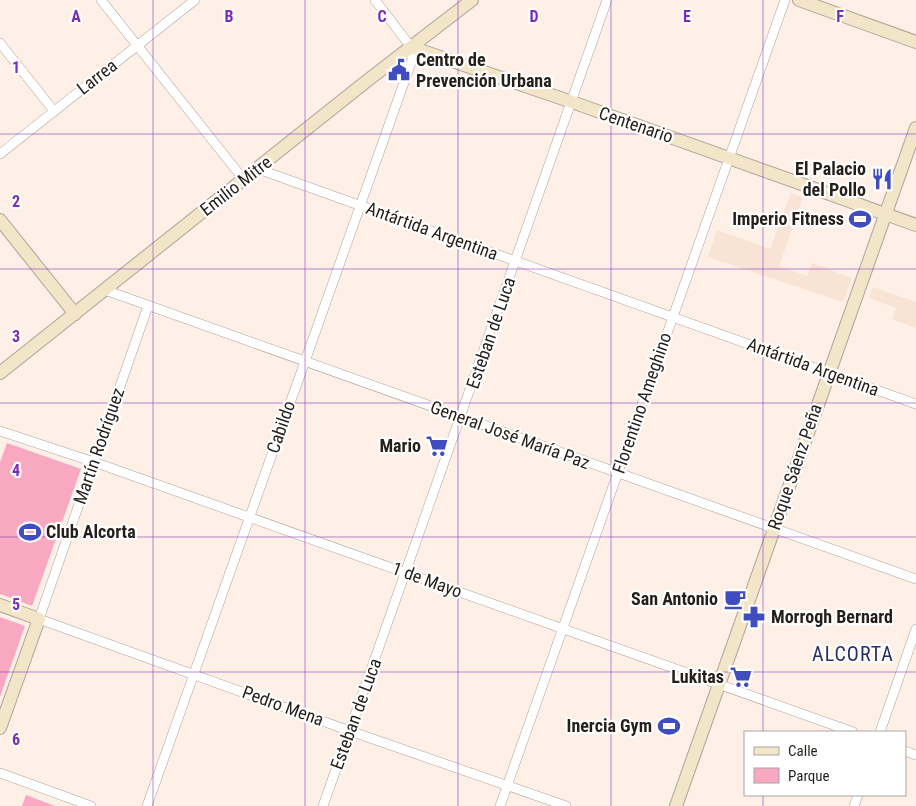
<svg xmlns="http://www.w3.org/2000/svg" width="916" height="806" font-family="'Roboto Condensed',sans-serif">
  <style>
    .built { fill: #f8e3d5 }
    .green { fill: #f9a8c2 }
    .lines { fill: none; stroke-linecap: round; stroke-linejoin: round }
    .street-casing { stroke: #afa29a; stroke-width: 10 }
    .secondary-casing { stroke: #afa29a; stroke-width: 14 }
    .street { stroke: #fff; stroke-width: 9 }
    .secondary { stroke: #f3e5c7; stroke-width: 12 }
    .grid { fill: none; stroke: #7b2cbf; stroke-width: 1; stroke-opacity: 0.55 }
    .labels { text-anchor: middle; stroke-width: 4.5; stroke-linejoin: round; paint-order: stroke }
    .poi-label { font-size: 18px; font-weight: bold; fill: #241f1b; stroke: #fff; text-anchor: end }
    .street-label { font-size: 18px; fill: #241f1b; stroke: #fff }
    .quarter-label { font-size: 20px; letter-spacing: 1px; fill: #252f68; stroke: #fff }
    .grid-label { font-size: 16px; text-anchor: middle; font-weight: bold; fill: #7b2cbf; stroke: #fff; stroke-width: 4.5; stroke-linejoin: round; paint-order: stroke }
  </style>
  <rect width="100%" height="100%" fill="#fef0e6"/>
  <g class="built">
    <polygon points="791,193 803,197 779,266 807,276 812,263 852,278 843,302 708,257 717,230 770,249"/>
    <polygon points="873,287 916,302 916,328 892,319 896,308 869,298"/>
  </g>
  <g class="green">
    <polygon points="7,443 81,469 32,606 0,594 0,462"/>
    <polygon points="0,617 25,626 0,697"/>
    <polygon points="26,795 55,806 22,806"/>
  </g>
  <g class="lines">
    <g class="street-casing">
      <g id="street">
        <polyline points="101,0 244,180"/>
        <polyline points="0,43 54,111"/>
        <polyline points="0,154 195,0"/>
        <polyline points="258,169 916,404"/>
        <polyline points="105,290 916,579"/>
        <polyline points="148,306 39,619 350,731 566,806"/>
        <polyline points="0,431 94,462 853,732"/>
        <polyline points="880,732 916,629"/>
        <polyline points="905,751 916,755"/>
        <polyline points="0,773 91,806"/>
        <polyline points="147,806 412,60 411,47 375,0"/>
        <polyline points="323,806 607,0"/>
        <polyline points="500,806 785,0"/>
        <polyline points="854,806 858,795"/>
      </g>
    </g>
    <g class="secondary-casing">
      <g id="secondary">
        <polyline points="799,0 916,42"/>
        <polyline points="411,47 572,102 916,225"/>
        <polyline points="0,220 75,314"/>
        <polyline points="0,373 368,80 472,0"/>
        <polyline points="0,605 39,619 0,728"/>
        <polyline points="676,806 916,128"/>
      </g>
    </g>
    <use href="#street" class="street"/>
    <use href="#secondary" class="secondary"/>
  </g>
  <path class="grid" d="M 153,0 L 153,806M 305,0 L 305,806M 458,0 L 458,806M 611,0 L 611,806M 763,0 L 763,732M 0,134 L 916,134M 0,269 L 916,269M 0,403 L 916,403M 0,537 L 916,537M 0,672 L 916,672M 763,795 L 763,806"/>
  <defs>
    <g id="civic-bare" transform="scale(1.725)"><path d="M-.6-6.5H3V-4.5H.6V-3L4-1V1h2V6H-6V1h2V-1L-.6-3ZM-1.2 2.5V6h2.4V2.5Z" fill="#3f4dc1" stroke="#fff" stroke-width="2.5" paint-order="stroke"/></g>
    <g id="restaurant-bare" transform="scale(1.725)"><path d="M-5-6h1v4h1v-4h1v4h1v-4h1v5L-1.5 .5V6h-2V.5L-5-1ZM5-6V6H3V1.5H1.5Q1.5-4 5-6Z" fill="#3f4dc1" stroke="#fff" stroke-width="2.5" paint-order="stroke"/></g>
    <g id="stadium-bare" transform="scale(1.725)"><path d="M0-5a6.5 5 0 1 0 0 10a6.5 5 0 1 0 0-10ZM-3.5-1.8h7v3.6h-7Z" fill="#3f4dc1" stroke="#fff" stroke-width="2.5" paint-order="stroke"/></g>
    <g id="supermarket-bare" transform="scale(1.725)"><path d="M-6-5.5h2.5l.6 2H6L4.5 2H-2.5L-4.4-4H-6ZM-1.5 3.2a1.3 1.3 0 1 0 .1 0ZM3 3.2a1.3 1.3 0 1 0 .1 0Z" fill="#3f4dc1" stroke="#fff" stroke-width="2.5" paint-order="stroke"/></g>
    <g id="cafe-bare" transform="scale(1.725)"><path d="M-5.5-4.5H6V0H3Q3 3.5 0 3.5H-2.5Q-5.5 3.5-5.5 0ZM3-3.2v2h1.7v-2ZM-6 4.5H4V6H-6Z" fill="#3f4dc1" stroke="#fff" stroke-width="2.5" paint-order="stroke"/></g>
    <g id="pharmacy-bare" transform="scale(1.725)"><path d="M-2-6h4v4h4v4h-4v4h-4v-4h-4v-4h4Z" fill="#3f4dc1" stroke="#fff" stroke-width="2.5" paint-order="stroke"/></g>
  </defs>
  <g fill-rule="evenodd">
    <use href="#civic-bare" x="399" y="70"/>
    <use href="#restaurant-bare" x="882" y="179"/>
    <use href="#stadium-bare" x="860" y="219"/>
    <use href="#supermarket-bare" x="437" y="446"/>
    <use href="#stadium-bare" x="30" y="532"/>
    <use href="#cafe-bare" x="735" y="599"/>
    <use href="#pharmacy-bare" x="754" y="617"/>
    <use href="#supermarket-bare" x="741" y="677"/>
    <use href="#stadium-bare" x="669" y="726"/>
  </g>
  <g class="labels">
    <g class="poi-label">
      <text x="416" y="66" text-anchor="start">Centro de<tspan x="416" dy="21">Prevención Urbana</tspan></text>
      <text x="866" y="175">El Palacio<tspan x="866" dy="21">del Pollo</tspan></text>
      <text x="844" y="225">Imperio Fitness</text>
      <text x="421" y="452">Mario</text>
      <text x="46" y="538" text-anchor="start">Club Alcorta</text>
      <text x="718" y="605">San Antonio</text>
      <text x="771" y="623" text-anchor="start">Morrogh Bernard</text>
      <text x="724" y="683">Lukitas</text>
      <text x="652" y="732">Inercia Gym</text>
    </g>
    <g class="street-label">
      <text transform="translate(97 77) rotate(-38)" y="6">Larrea</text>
      <text transform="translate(636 125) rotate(19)" y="6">Centenario</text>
      <text transform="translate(236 186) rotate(-38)" y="6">Emilio Mitre</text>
      <text transform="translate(432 231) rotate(20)" y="6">Antártida Argentina</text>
      <text transform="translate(491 333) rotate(-71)" y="6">Esteban de Luca</text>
      <text transform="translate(813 367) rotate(20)" y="6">Antártida Argentina</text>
      <text transform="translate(642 403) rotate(-71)" y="6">Florentino Ameghino</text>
      <text transform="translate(281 427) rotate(-71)" y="6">Cabildo</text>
      <text transform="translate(510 435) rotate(20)" y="6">General José María Paz</text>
      <text transform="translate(99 446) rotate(-71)" y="6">Martín Rodríguez</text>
      <text transform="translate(795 467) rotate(-71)" y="6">Roque Sáenz Peña</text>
      <text transform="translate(427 580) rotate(20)" y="6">1 de Mayo</text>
      <text transform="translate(283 706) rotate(20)" y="6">Pedro Mena</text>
      <text transform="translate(356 714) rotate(-70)" y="6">Esteban de Luca</text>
    </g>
    <g class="quarter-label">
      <text x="853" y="661">ALCORTA</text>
    </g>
  </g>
  <g class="grid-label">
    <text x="76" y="22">A</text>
    <text x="229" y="22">B</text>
    <text x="382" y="22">C</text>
    <text x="534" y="22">D</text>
    <text x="687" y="22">E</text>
    <text x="840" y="22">F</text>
    <text x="16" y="73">1</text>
    <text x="16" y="207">2</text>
    <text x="16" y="342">3</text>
    <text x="16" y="476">4</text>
    <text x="16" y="610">5</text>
    <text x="16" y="745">6</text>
  </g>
  <rect x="744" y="731" width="162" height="65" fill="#ffffff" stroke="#a7a5a4"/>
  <rect x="754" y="747" width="25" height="8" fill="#f3e5c7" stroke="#a7a5a4"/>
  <text x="788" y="756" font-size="15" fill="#241f1b">Calle</text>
  <rect x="754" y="768" width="25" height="15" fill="#f9a8c2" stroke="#a7a5a4"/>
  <text x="788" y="781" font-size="15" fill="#241f1b">Parque</text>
</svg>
